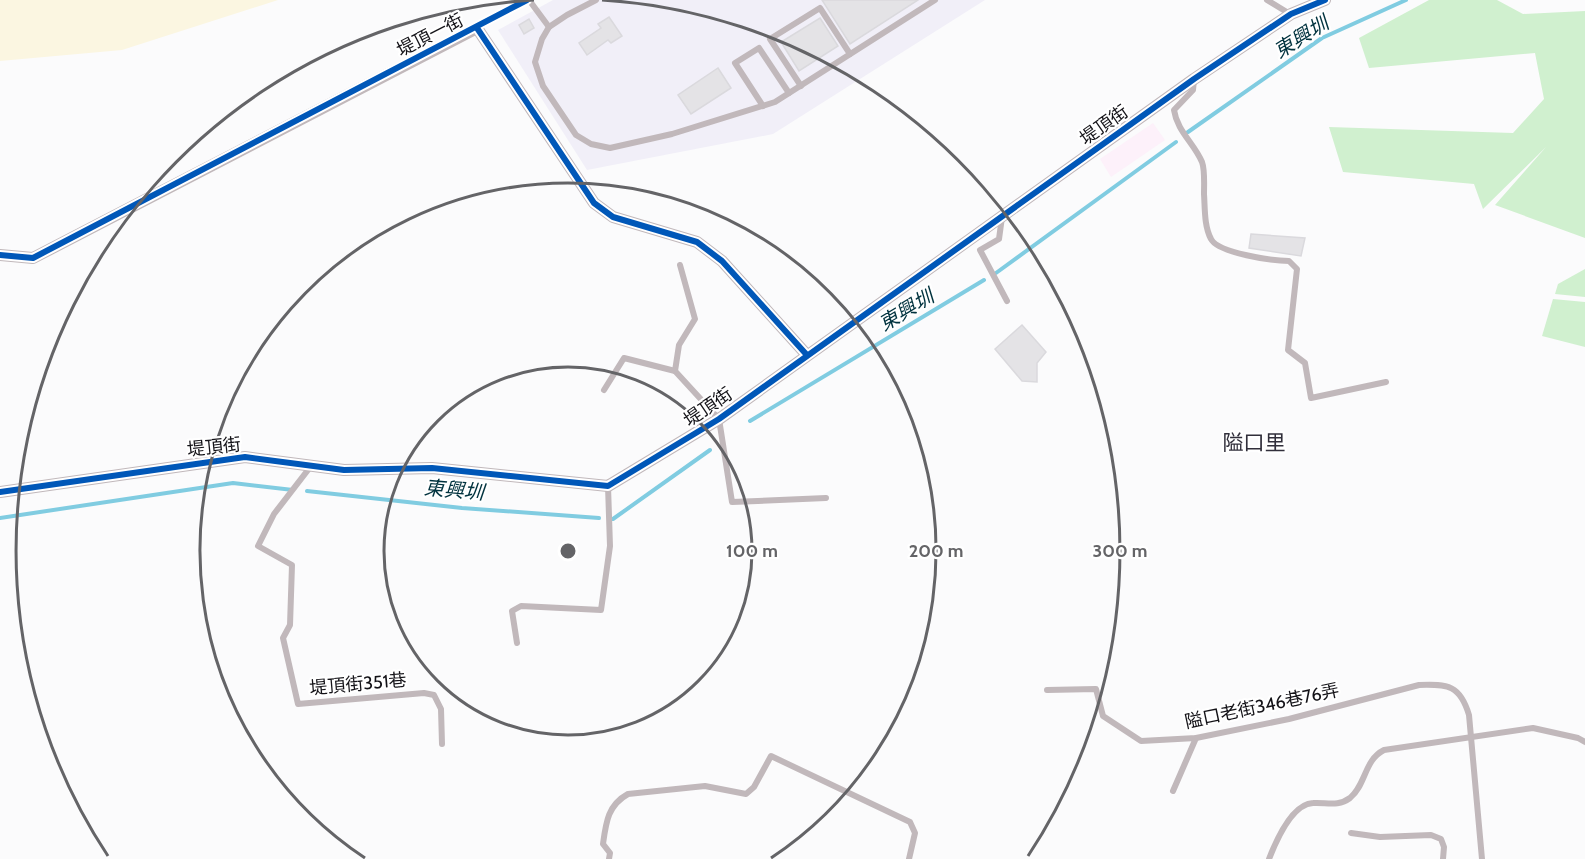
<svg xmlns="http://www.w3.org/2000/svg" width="1585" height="859" font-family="Cabin,'Noto Sans TC',sans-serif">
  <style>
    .built { fill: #f1eff8 }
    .industrial { fill: #fdf1fa }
    .green { fill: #d0f0cf }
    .sand { fill: #fbf6e1 }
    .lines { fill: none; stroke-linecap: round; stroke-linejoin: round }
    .stream { stroke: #80cce1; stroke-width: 4 }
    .building { fill: #e4e3e6; stroke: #dad9dd; stroke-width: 1.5 }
    .service { stroke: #c1b8bb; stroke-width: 6 }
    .minor { stroke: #c1b8bb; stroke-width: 12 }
    .cycleway-casing { stroke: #fff; stroke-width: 10 }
    .cycleway { stroke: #0057b8; stroke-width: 6 }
    .ring { fill: none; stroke: #646467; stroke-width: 3 }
    .labels { text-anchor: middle; stroke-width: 4.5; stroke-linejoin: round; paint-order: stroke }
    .street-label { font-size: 18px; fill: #131217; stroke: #fff }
    .water-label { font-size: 20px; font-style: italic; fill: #00323e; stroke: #fff }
    .quarter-label { font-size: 21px; fill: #312f3b; stroke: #fff }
    .centre { fill: #646467; stroke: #fff; stroke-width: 3 }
    .ring-label { font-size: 18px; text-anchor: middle; font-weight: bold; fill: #646467; stroke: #fff; stroke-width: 4.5; stroke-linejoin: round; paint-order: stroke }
  </style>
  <rect width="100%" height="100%" fill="#fbfbfc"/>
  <polygon class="built" points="553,0 985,0 773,134 587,170 498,30"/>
  <polygon class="industrial" points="1153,123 1165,140 1111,177 1100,159"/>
  <g class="green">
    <polygon points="1429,0 1497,0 1523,14 1585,11 1585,238 1495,205 1546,147 1483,209 1474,184 1343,172 1329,127 1513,133 1544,99 1535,53 1369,68 1359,38"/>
    <polygon points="1585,269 1585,297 1555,294 1558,284"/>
    <polygon points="1553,299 1585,302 1585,347 1542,336"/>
  </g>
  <polygon class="sand" points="0,0 278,0 122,50 0,61"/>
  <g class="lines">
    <g class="stream">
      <polyline points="1188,132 1322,38 1406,0"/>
      <polyline points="996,273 1176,142"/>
      <polyline points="750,421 984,280"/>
      <polyline points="307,491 462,508 599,518"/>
      <polyline points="0,518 233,483 293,490"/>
      <polyline points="613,519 710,450"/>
    </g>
  </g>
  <g class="building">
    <polygon points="822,0 918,0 850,44"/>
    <polygon points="609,17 622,36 611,43 608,40 587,55 579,43 601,28 598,24"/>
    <polygon points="820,18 838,46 799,71 781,42"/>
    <polygon points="529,19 534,28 524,34 519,25"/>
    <polygon points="718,68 731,88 691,114 678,95"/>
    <polygon points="1251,234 1305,238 1301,256 1249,248"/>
    <polygon points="1022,325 1046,352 1037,363 1037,382 1022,381 995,349"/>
  </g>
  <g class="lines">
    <g class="service">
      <polyline points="529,0 549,27"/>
      <polyline points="596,0 567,15 549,27 542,39 535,62 543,86 576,135 591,144 610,148 672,134 775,102 935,0"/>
      <polyline points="1267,0 1290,14"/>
      <polyline points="477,28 527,0"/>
      <path d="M 1194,80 L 1193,90 L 1174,110 C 1177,131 1194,143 1202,162 C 1205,170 1204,184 1204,194 C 1205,208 1204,226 1211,239 C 1218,253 1273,261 1289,261 L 1297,269 L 1288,350 L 1305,363 L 1311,398 L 1386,382"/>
      <polyline points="801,86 770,39 820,8 850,54"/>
      <polyline points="763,106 735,63 759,48 789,93"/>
      <polyline points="1002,217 999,239 980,250 1007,301"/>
      <polyline points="680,265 695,319 679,345 675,371 719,419 732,502 826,498"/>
      <polyline points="604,390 624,358 675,371"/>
      <polyline points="311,466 274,514 258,546 292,565 290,625 283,638 298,704 424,693 434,695 441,709 442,744"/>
      <polyline points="517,643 512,611 521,606 601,610 610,546 608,486"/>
      <path d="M 1047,690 L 1096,689 L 1103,716 L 1141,741 L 1196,738 L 1289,719 L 1419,685 C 1448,684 1460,685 1469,715 L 1482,859"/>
      <polyline points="1173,791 1196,738"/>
      <polyline points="1351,833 1380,837 1431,835 1441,839 1444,847 1443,859"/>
      <path d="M 609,859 L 610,853 L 603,844 C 606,822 608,805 628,794 L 705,786 L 746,794 L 754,787 L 771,756 L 910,822 L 915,833 L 909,859"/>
      <path d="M 1269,859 C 1276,841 1292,804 1313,803 C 1326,802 1338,807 1350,798 C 1366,785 1364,760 1384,750 L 1533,728 L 1578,738 L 1585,742"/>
    </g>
    <g class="minor">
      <polyline points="0,255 33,258 477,28 594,203 613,217 697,242 722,261 806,354"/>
      <polyline points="0,492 245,457 344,470 432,468 608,486 719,419 1194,79 1291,14 1325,0"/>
    </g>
    <g class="cycleway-casing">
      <g id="cycleway">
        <polyline points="477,28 594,203 613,217 697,242 722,261 806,354"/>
        <polyline points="0,255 33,258 527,0"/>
        <polyline points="0,492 245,457 344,470 432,468 608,486 719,419 1194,79 1291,14 1325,0"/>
      </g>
    </g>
    <use href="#cycleway" class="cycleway"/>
  </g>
  <g class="ring">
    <circle cx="568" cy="551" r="184"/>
    <path d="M365 858A368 368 0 1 1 771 858"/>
    <path d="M108 856A552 552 0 0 1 534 0M602 0A552 552 0 0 1 1028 856"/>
  </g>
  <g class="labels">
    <g class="street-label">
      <text transform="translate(430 35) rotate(-27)" y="6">堤頂一街</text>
      <text transform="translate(1104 125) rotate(-35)" y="6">堤頂街</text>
      <text transform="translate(708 407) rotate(-34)" y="6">堤頂街</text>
      <text transform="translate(214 447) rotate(-6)" y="6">堤頂街</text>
      <text transform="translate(358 684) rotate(-5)" y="6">堤頂街351巷</text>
      <text transform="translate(1262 706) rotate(-12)" y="6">隘口老街346巷76弄</text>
    </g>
    <g class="water-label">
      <text transform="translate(1301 37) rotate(-32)" y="7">東興圳</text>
      <text transform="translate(906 310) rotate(-31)" y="7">東興圳</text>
      <text transform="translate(454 490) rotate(5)" y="7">東興圳</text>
    </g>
    <g class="quarter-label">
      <text x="1254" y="450">隘口里</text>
    </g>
  </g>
  <circle cx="568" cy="551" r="9" class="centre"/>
  <g class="ring-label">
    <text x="752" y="557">100 m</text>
    <text x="936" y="557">200 m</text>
    <text x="1120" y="557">300 m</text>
  </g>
</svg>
